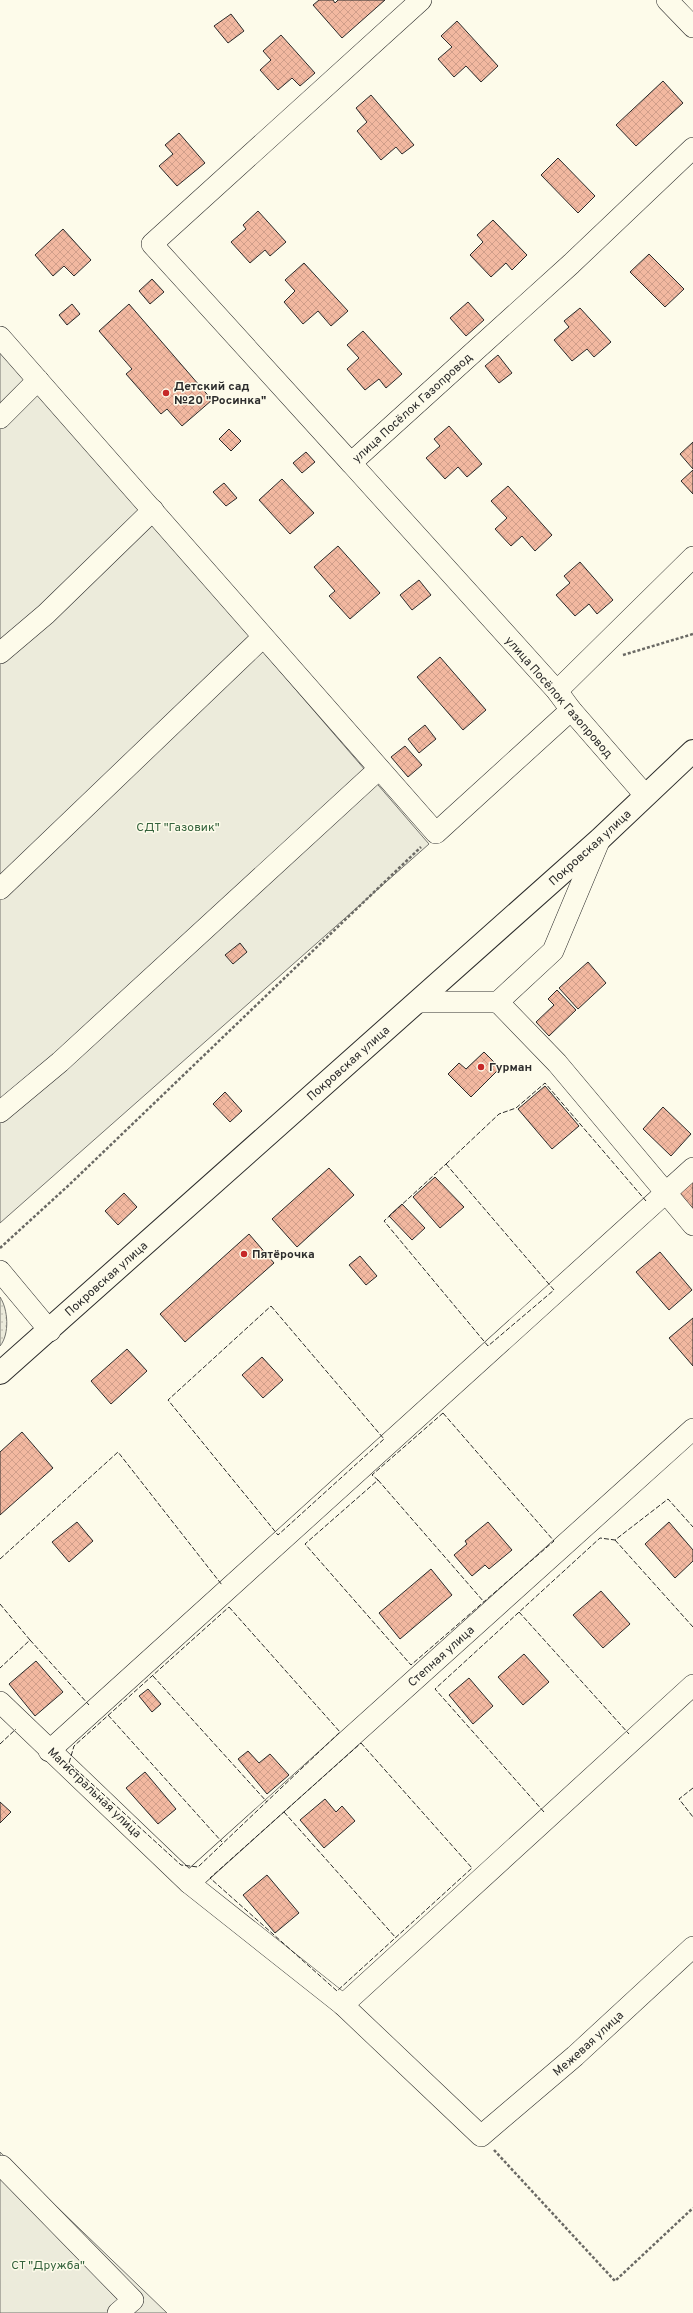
<svg xmlns="http://www.w3.org/2000/svg" width="693" height="2313" font-family="Overpass,sans-serif">
  <style>
    .grass { fill: url(#grass-dots); stroke: #74746e }
    .garden { fill: #ecebdb; stroke: #74746e }
    .building { fill: url(#building-cross-hatch); stroke: #2b2b2b }
    .lines { fill: none; stroke-linecap: round; stroke-linejoin: round }
    .minor-casing { stroke: #2b2b2b; stroke-width: 22 }
    .major-casing { stroke: #2b2b2b; stroke-width: 24 }
    .path { stroke: #6a6964; stroke-width: 2.5; stroke-dasharray: 3 2; stroke-linecap: butt }
    .minor { stroke: #fdfbea; stroke-width: 21 }
    .major { stroke: #fdfbea; stroke-width: 22 }
    .fence { stroke: #2b2b2b; stroke-width: 1; stroke-dasharray: 5 2; stroke-linecap: butt }
    .poi-dot { fill: #c62828; stroke: #fdfbea; stroke-width: 1.5 }
    .labels { text-anchor: middle; stroke-width: 3; stroke-linejoin: round; paint-order: stroke }
    .poi-label { font-size: 12px; font-weight: bold; fill: #2b2b2b; stroke: #fdfbea; text-anchor: start }
    .street-label { font-size: 12px; fill: #2b2b2b; stroke: #fdfbea }
    .park-label { font-size: 12px; fill: #34623c; stroke: #fdfbea }
  </style>
  <defs>
    <pattern id="grass-dots" width="8" height="8" patternUnits="userSpaceOnUse"><rect width="8" height="8" fill="#ecebdb"/><path d="M2 2h.1M6 6h.1" fill="none" stroke="#cbcabc" stroke-width="1.8" stroke-linecap="round"/></pattern>
    <pattern id="building-cross-hatch" width="8" height="8" patternUnits="userSpaceOnUse"><rect width="8" height="8" fill="#f2b8a0"/><path d="M0 0l8 8M0 8l8-8" fill="none" stroke="#d09e8a"/></pattern>
  </defs>
  <rect width="100%" height="100%" fill="#fdfbea"/>
  <path class="grass" d="M 0,1297 C 8,1309 10,1334 0,1346 Z"/>
  <g class="garden">
    <polygon points="0,347 429,844 0,1223"/>
    <polygon points="0,2152 167,2313 0,2313"/>
  </g>
  <g class="building">
    <polygon points="319,0 333,0 335,3 338,0 385,0 342,38 313,5"/>
    <polygon points="231,14 244,31 228,43 214,26"/>
    <polygon points="457,21 498,66 481,82 466,66 454,77 438,59 452,47 441,36"/>
    <polygon points="281,35 315,73 300,86 292,78 278,90 260,70 271,60 263,51"/>
    <polygon points="663,81 683,103 636,146 616,125"/>
    <polygon points="371,95 414,145 402,154 396,147 381,160 357,131 367,122 356,108"/>
    <polygon points="179,133 205,163 177,186 159,166 173,154 165,145"/>
    <polygon points="558,158 595,196 578,213 541,175"/>
    <polygon points="258,211 286,242 270,256 265,250 250,263 231,242 246,229 243,225"/>
    <polygon points="493,220 527,255 512,270 506,263 491,277 470,255 483,242 477,235"/>
    <polygon points="63,229 91,260 74,276 64,266 53,276 35,255"/>
    <polygon points="649,254 684,289 665,307 630,272"/>
    <polygon points="304,263 348,311 331,326 318,311 303,324 284,302 295,291 285,280"/>
    <polygon points="152,279 164,292 150,304 139,291"/>
    <polygon points="468,302 484,320 466,336 450,318"/>
    <polygon points="72,304 80,314 67,325 59,315"/>
    <polygon points="129,304 212,400 182,426 167,409 161,414 126,374 132,369 99,331"/>
    <polygon points="580,308 611,342 594,357 587,349 572,361 554,340 569,327 564,321"/>
    <polygon points="363,331 402,374 386,388 379,379 365,390 347,369 359,358 347,345"/>
    <polygon points="498,355 512,373 499,383 485,366"/>
    <polygon points="449,426 482,464 467,477 458,467 445,479 426,458 440,446 434,439"/>
    <polygon points="229,429 241,441 231,451 219,439"/>
    <polygon points="693,442 693,469 680,454"/>
    <polygon points="306,452 315,462 302,473 293,463"/>
    <polygon points="693,470 693,494 681,481"/>
    <polygon points="282,479 314,513 290,534 259,500"/>
    <polygon points="224,483 237,498 226,506 213,492"/>
    <polygon points="508,486 552,535 535,551 522,536 511,546 495,529 507,518 491,501"/>
    <polygon points="338,546 380,593 350,619 329,596 335,591 314,567"/>
    <polygon points="580,562 613,600 597,614 589,604 575,616 556,595 570,583 564,576"/>
    <polygon points="419,580 431,595 412,610 400,595"/>
    <polygon points="440,657 486,710 463,730 417,677"/>
    <polygon points="425,725 436,739 419,753 408,739"/>
    <polygon points="405,746 422,765 408,777 391,757"/>
    <polygon points="240,943 247,952 233,964 225,955"/>
    <polygon points="588,962 606,983 578,1009 559,988"/>
    <polygon points="557,990 576,1010 549,1036 536,1022 554,1005 548,999"/>
    <polygon points="484,1052 500,1068 471,1097 448,1074 459,1063 466,1069"/>
    <polygon points="545,1086 579,1126 552,1149 518,1109"/>
    <polygon points="225,1092 242,1111 230,1122 213,1104"/>
    <polygon points="663,1107 691,1134 671,1156 643,1129"/>
    <polygon points="329,1168 354,1195 297,1247 272,1219"/>
    <polygon points="435,1177 464,1207 440,1228 413,1197"/>
    <polygon points="693,1180 693,1209 678,1193"/>
    <polygon points="124,1193 137,1207 118,1225 105,1211"/>
    <polygon points="402,1204 425,1228 412,1240 389,1216"/>
    <polygon points="249,1234 274,1263 185,1342 160,1314"/>
    <polygon points="660,1252 692,1290 669,1310 636,1272"/>
    <polygon points="360,1256 377,1276 366,1285 349,1265"/>
    <polygon points="693,1318 693,1366 669,1338"/>
    <polygon points="127,1349 147,1371 111,1404 91,1381"/>
    <polygon points="262,1357 283,1380 263,1398 242,1375"/>
    <polygon points="22,1432 53,1468 0,1515 0,1452"/>
    <polygon points="77,1522 93,1541 69,1562 52,1542"/>
    <polygon points="488,1522 512,1550 489,1569 485,1565 472,1576 454,1555 467,1544 465,1541"/>
    <polygon points="669,1522 693,1550 693,1561 675,1578 645,1544"/>
    <polygon points="431,1569 452,1595 400,1639 379,1613"/>
    <polygon points="601,1591 630,1624 603,1648 573,1615"/>
    <polygon points="524,1654 549,1682 523,1705 498,1677"/>
    <polygon points="36,1661 63,1692 35,1716 9,1684"/>
    <polygon points="469,1678 493,1706 473,1724 449,1695"/>
    <polygon points="148,1689 161,1704 152,1712 139,1696"/>
    <polygon points="248,1751 259,1763 270,1754 289,1775 267,1794 238,1759"/>
    <polygon points="145,1772 176,1809 158,1824 126,1788"/>
    <polygon points="325,1799 336,1812 342,1806 355,1821 324,1848 300,1820"/>
    <polygon points="0,1802 11,1812 0,1823"/>
    <polygon points="267,1875 299,1913 275,1933 243,1895"/>
  </g>
  <g class="lines">
    <g class="minor-casing">
      <g id="minor">
        <polyline points="667,0 693,27"/>
        <polyline points="0,337 436,833 571,710"/>
        <polyline points="0,418 38,380"/>
        <polyline points="351,463 152,244 421,0"/>
        <polyline points="0,653 46,614 153,510"/>
        <polyline points="557,691 693,557"/>
        <path id="s1" d="M 645,795 L 571,710 L 557,691 L 351,463 L 571,264 L 693,148"/>
        <polyline points="0,889 263,637"/>
        <polyline points="417,1002 498,1002 553,951 600,839"/>
        <polyline points="498,1002 557,1063 693,1225"/>
        <polyline points="0,1112 60,1062 379,769"/>
        <polyline points="0,1271 50,1331"/>
        <path id="s2" d="M 0,1702 L 189,1883 L 343,2005 L 481,2136 L 575,2056 L 693,1947"/>
        <polyline points="49,1751 693,1168"/>
        <path id="s3" d="M 189,1883 L 693,1429"/>
        <polyline points="343,2005 693,1685"/>
        <polyline points="2,2166 133,2300 118,2313"/>
      </g>
    </g>
    <g class="major-casing">
      <g id="major">
        <path id="s4" d="M 0,1373 L 600,839 L 693,751"/>
      </g>
    </g>
    <g class="path">
      <polyline points="623,655 693,634"/>
      <polyline points="0,1248 69,1185 421,847"/>
      <polyline points="494,2150 615,2281 693,2208"/>
    </g>
    <use href="#minor" class="minor"/>
    <use href="#major" class="major"/>
    <g class="fence">
      <polygon points="446,1164 554,1290 488,1346 384,1221"/>
      <polyline points="446,1164 499,1114 516,1108 545,1083 646,1201"/>
      <polygon points="271,1306 384,1439 278,1535 168,1400"/>
      <polygon points="443,1413 554,1541 411,1665 305,1544 378,1480 372,1475"/>
      <polyline points="378,1480 484,1602"/>
      <polyline points="615,1540 693,1627"/>
      <polyline points="0,1559 118,1452 222,1585"/>
      <polyline points="0,1604 30,1640 0,1668"/>
      <polygon points="229,1607 340,1732 198,1867 181,1865 69,1763 74,1746"/>
      <polyline points="519,1612 629,1734"/>
      <polyline points="30,1640 89,1705"/>
      <polyline points="153,1676 267,1802"/>
      <polyline points="108,1715 222,1842"/>
      <polygon points="361,1743 472,1868 337,1991 210,1878"/>
      <polyline points="0,1744 16,1729"/>
      <polyline points="693,1788 679,1799 693,1817"/>
      <polyline points="284,1812 396,1938"/>
      <polyline points="544,1812 435,1689 600,1538 615,1540 668,1499 693,1527"/>
    </g>
  </g>
  <g class="poi-dot">
    <circle cx="166" cy="393" r="4"/>
    <circle cx="481" cy="1067" r="4"/>
    <circle cx="244" cy="1254" r="4"/>
  </g>
  <g class="labels">
    <g class="poi-label">
      <text x="174" y="390">Детский сад<tspan x="174" dy="14">№20 "Росинка"</tspan></text>
      <text x="489" y="1071">Гурман</text>
      <text x="252" y="1258">Пятёрочка</text>
    </g>
    <g class="street-label">
      <text dy="4" stroke="none"><textPath href="#s1" startOffset="526">улица Посёлок Газопровод</textPath></text>
      <text transform="translate(559 697) rotate(49)" y="4">улица Посёлок Газопровод</text>
      <text dy="4" stroke="none"><textPath href="#s4" startOffset="790">Покровская улица</textPath></text>
      <text dy="4" stroke="none"><textPath href="#s4" startOffset="466">Покровская улица</textPath></text>
      <text dy="4" stroke="none"><textPath href="#s4" startOffset="142">Покровская улица</textPath></text>
      <text dy="4" stroke="none"><textPath href="#s3" startOffset="339">Степная улица</textPath></text>
      <text dy="4" stroke="none"><textPath href="#s2" startOffset="131">Магистральная улица</textPath></text>
      <text dy="4" stroke="none"><textPath href="#s2" startOffset="790">Межевая улица</textPath></text>
    </g>
    <g class="park-label">
      <text x="178" y="831">СДТ "Газовик"</text>
      <text x="48" y="2269">СТ "Дружба"</text>
    </g>
  </g>
</svg>
